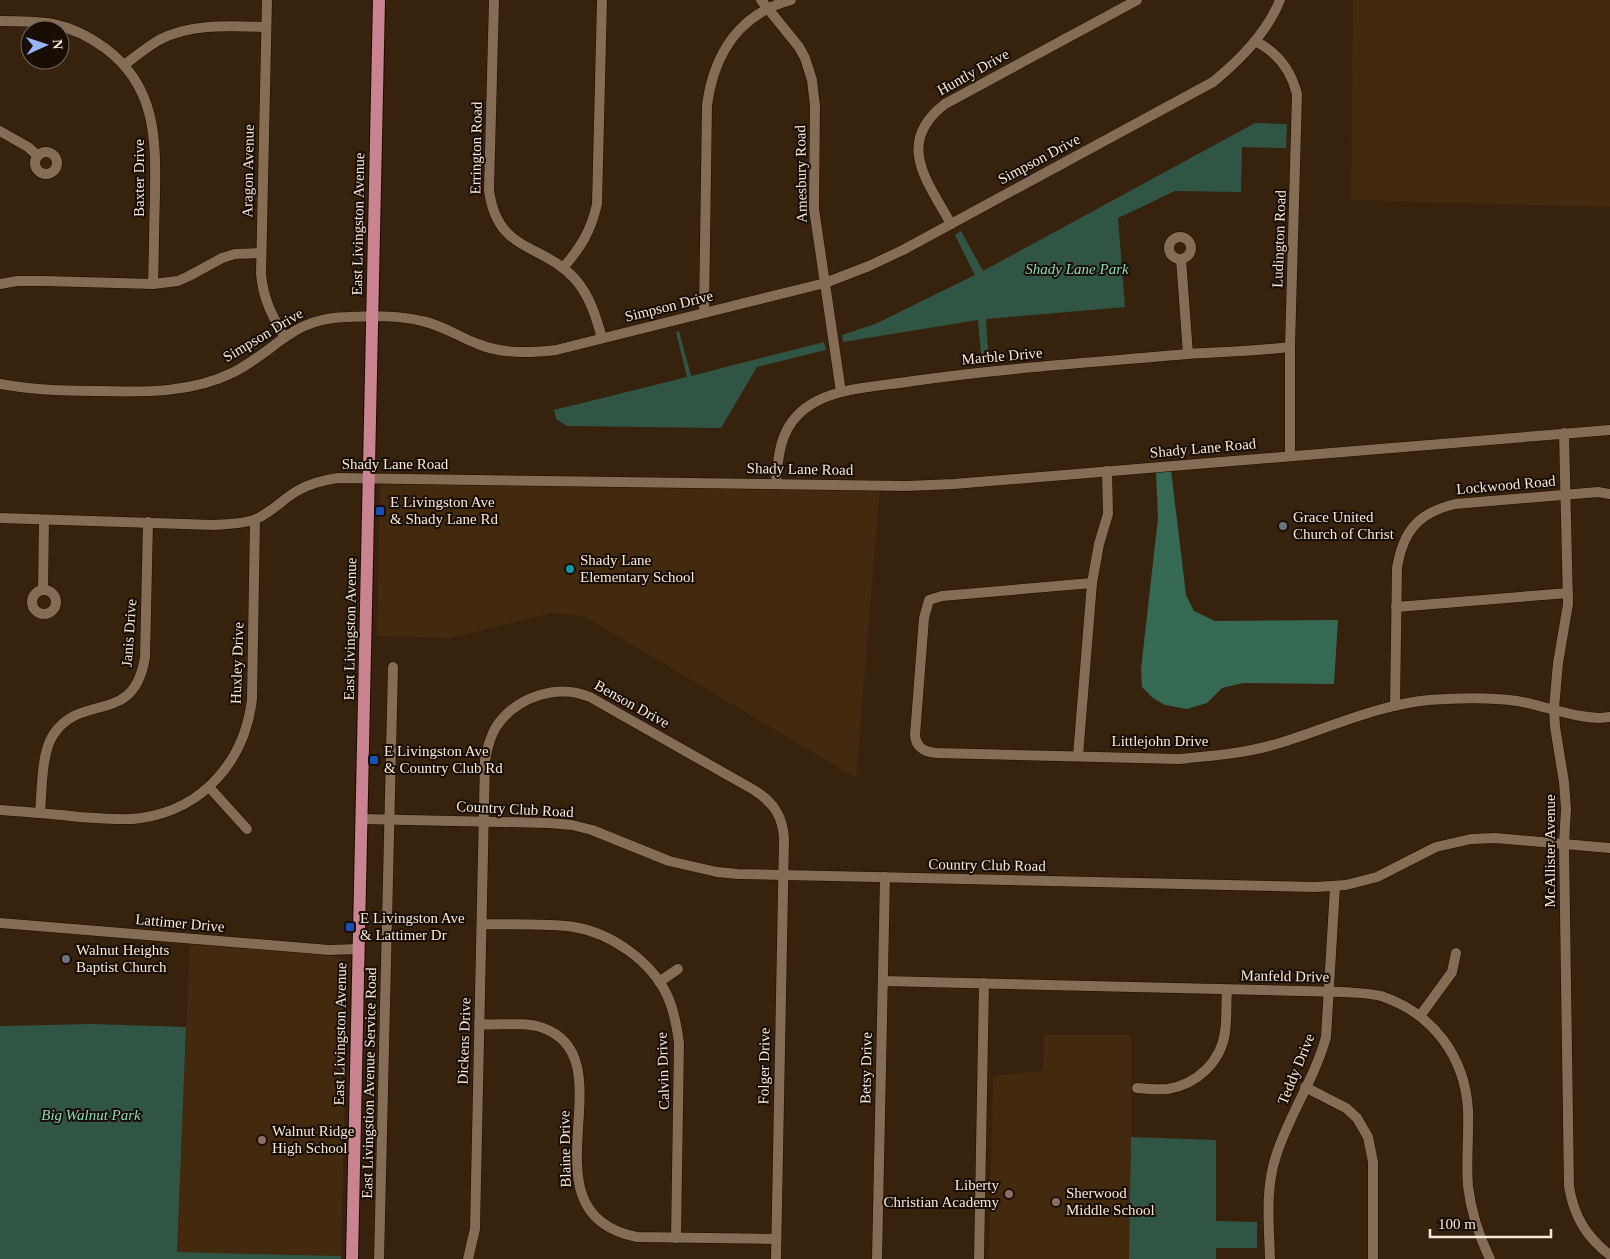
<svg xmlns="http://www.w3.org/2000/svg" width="1610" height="1259" font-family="'Times New Roman',serif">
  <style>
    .built { fill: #43290e }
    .green { fill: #305545 }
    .forest { fill: #366954 }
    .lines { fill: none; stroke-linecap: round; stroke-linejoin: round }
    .minor-casing { stroke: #1e0b00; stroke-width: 11 }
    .major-casing { stroke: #1e0b00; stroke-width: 14 }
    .minor { stroke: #856c55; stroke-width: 10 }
    .major { stroke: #c98391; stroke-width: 12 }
    .transit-dot { fill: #1a4fb4; stroke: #180e06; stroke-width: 2 }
    .worship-dot { fill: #6b7280; stroke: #180e06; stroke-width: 2 }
    .culture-dot { fill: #0f9aa8; stroke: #180e06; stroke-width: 2 }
    .education-dot { fill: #8d6e63; stroke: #180e06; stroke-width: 2 }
    .labels { text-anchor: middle; stroke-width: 4; stroke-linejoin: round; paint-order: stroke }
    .street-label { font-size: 15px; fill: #f6e8db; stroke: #180e06 }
    .park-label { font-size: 15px; font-style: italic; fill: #89dbb8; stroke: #180e06 }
    .poi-label { font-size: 15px; fill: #f6e8db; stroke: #180e06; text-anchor: start }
  </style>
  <rect width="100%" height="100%" fill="#37220d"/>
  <g class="built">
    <polygon points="1353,0 1610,0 1610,207 1351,200"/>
    <polygon points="386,482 880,489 856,778 584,616 551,613 450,638 377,636 380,487"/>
    <polygon points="190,943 338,956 348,963 341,1256 176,1252"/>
    <polygon points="1044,1035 1131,1035 1131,1137 1129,1259 989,1259 993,1076 1043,1071"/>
  </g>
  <g class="green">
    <polygon points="1255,123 1287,124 1286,148 1242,147 1241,192 1175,191 1118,218 1125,307 986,319 989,364 982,364 978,320 843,342 842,335 875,324 975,275 955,235 961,231 983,271"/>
    <polygon points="679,331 691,376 824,342 826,350 757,367 721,428 567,426 556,419 554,410 687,377 676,332"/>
    <polygon points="92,1024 186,1027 177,1252 341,1256 341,1259 0,1259 0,1026"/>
    <polygon points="1131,1137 1216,1140 1216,1221 1257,1222 1257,1248 1216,1248 1216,1259 1129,1259"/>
  </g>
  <polygon class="forest" points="1171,470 1186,595 1194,611 1215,621 1338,620 1334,684 1243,683 1222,688 1207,703 1187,709 1165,705 1153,698 1142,687 1141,669 1158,518 1156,471"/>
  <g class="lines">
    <g class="minor-casing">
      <g id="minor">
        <path d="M 267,0 L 261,274 C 263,298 272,316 284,336"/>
        <path d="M 494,0 L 489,190 C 497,253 541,242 575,279 C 590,296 596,317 602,338"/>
        <polyline points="761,0 799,47 805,58 812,80 815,106 814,209 841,392"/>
        <path d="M 0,21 C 18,21 36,21 53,24 C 72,28 90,37 105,48 C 156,86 156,138 155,196 C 154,225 154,255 153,284"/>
        <path d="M 1255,41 C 1277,52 1291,70 1297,94 L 1290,347 L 1290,456"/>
        <path d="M 124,65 C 136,56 147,47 159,40 C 191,23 231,26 266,27"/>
        <polyline points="0,131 28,147 38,156"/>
        <circle cx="46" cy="163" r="11"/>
        <path d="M 951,224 C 928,182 894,143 945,104 L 1137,0"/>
        <circle cx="1180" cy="248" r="11"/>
        <polyline points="1181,259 1188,354"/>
        <path d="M 563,268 C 581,247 591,231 597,204 L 602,0"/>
        <polyline points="0,284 17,281 44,281 153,284 178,281 189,276 222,258 235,254 261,253"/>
        <path d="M 704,313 L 707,105 C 714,54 739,14 791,0"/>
        <path d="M 0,384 C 31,390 62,391 94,391 C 142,392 190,394 234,372 C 278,349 292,318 347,317 C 371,316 398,315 422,321 C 442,325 459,337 478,344 C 503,354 530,353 556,350 L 825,283 L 869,266 L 903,250 L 1213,82 C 1240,60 1267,33 1280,0"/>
        <path d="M 1564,433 L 1568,604 L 1558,663 L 1554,708 L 1555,727 L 1564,782 L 1566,809 L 1564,844 L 1569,1187 C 1574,1216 1586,1237 1610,1255"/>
        <path d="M 776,484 C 778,449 782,419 817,401 C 844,387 883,386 913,381 C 1004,368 1097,362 1188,354 C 1222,352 1257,351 1290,347"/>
        <path d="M 0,518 L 214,525 C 227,524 244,524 256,519 C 272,512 283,499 297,491 C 310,483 324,480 338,478 L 906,486 L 954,484 L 1610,430"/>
        <path d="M 1092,583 L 942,596 L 929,600 L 924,618 L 915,735 C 916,748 925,752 937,753 L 1178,759 C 1213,756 1249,753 1283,742 C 1331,727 1378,705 1429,700 C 1458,698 1488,697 1517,701 C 1544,705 1584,722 1610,717"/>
        <polyline points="43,590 44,520"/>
        <circle cx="44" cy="602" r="12"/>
        <polyline points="1396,607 1568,593"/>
        <path d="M 1395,706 L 1397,568 C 1403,531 1418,513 1455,504 L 1598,492 L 1610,494"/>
        <polyline points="1078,756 1092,583 1099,544 1108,514 1107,471"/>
        <polyline points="209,787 247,829"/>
        <path d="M 0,810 C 27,812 53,814 80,817 C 101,818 121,821 141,818 C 204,809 245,760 252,699 L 255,520"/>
        <path d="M 40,813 C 42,791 41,754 53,735 C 82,691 134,727 145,657 L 148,522"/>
        <polyline points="362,819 549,823 572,825 592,830 669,861 717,872 738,874 1316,887 1346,885 1377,877 1436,847 1471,839 1495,838 1610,848"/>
        <polyline points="0,923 329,950 358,949"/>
        <path d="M 482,924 C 513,925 544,923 574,927 C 611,933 651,961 667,995 C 674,1010 677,1027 679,1043 L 676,1238"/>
        <path d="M 883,981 L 1343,992 C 1356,993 1369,993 1381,996 C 1433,1013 1465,1057 1468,1110 C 1469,1135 1466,1161 1468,1186 C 1471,1212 1479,1236 1490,1259"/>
        <polyline points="659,982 678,969"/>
        <polyline points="1420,1016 1452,972 1456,953"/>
        <path d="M 479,1024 C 499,1026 524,1021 543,1028 C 631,1059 516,1214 637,1237 L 776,1239"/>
        <polyline points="1305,1087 1346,1108 1357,1118 1368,1137 1373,1162 1373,1259"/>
        <path d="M 1137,1088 C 1147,1089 1158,1090 1168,1089 C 1197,1084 1221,1062 1225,1032 C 1227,1018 1226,1004 1227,990"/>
        <path d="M 379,1259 C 384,1062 387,865 393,667"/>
        <path d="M 468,1259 L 475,1229 L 485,760 C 487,749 490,737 496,727 C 516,697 557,683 590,697 L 754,790 C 773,802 783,816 784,839 L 776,1259"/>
        <polyline points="877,1259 885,877"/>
        <polyline points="979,1259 984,983"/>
        <path d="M 1270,1259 C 1269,1225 1265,1189 1276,1156 C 1289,1115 1315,1078 1326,1037 L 1335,887"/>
      </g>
    </g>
    <g class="major-casing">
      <polyline id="major" points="352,1259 379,0"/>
    </g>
    <use href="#minor" class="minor"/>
    <use href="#major" class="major"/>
  </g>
  <g class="transit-dot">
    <rect x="375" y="506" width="10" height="10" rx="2.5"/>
    <rect x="369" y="755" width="10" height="10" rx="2.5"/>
    <rect x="345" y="922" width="10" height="10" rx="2.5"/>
  </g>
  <g class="worship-dot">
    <circle cx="1283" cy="526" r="5"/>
    <circle cx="66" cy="959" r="5"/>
  </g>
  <circle class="culture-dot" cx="570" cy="569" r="5"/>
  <g class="education-dot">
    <circle cx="262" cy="1140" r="5"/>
    <circle cx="1009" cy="1194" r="5"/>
    <circle cx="1056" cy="1202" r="5"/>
  </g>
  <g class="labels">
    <g class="street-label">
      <text transform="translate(973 72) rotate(-29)" y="5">Huntly Drive</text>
      <text transform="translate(476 148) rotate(-89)" y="5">Errington Road</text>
      <text transform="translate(1039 159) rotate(-28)" y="5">Simpson Drive</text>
      <text transform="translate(248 171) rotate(-89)" y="5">Aragon Avenue</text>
      <text transform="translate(801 174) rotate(-91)" y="5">Amesbury Road</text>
      <text transform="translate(139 178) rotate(-90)" y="5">Baxter Drive</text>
      <text transform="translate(358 224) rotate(-89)" y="5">East Livingston Avenue</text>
      <text transform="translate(1279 239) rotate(-88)" y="5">Ludington Road</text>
      <text transform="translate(669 306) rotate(-14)" y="5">Simpson Drive</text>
      <text transform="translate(263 335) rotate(-31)" y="5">Simpson Drive</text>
      <text transform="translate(1002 356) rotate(-5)" y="5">Marble Drive</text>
      <text transform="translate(1203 448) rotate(-5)" y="5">Shady Lane Road</text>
      <text x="395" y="469">Shady Lane Road</text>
      <text transform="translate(800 469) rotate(1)" y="5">Shady Lane Road</text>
      <text transform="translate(1506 485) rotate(-5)" y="5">Lockwood Road</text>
      <text transform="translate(350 629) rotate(-89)" y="5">East Livingston Avenue</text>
      <text transform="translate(129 633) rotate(-86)" y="5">Janis Drive</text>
      <text transform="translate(237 663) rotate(-88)" y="5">Huxley Drive</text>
      <text transform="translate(632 704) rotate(29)" y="5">Benson Drive</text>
      <text x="1160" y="746">Littlejohn Drive</text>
      <text transform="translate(515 809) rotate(3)" y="5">Country Club Road</text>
      <text transform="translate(1550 851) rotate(-90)" y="5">McAllister Avenue</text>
      <text transform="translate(987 865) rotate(1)" y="5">Country Club Road</text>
      <text transform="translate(180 923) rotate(5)" y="5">Lattimer Drive</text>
      <text transform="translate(1285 976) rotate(1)" y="5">Manfeld Drive</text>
      <text transform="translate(340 1034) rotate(-89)" y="5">East Livingston Avenue</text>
      <text transform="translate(464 1041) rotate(-88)" y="5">Dickens Drive</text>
      <text transform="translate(764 1066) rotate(-89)" y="5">Folger Drive</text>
      <text transform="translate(866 1068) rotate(-89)" y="5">Betsy Drive</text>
      <text transform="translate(1296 1069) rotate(-68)" y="5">Teddy Drive</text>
      <text transform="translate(663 1071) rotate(-92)" y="5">Calvin Drive</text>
      <text transform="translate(369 1083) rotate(-89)" y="5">East Livingstion Avenue Service Road</text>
      <text transform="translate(565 1149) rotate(-91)" y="5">Blaine Drive</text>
    </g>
    <g class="park-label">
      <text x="1077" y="274">Shady Lane Park</text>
      <text x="91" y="1120">Big Walnut Park</text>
    </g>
    <g class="poi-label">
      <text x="390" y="507">E Livingston Ave<tspan x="390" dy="17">&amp; Shady Lane Rd</tspan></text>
      <text x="1293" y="522">Grace United<tspan x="1293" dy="17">Church of Christ</tspan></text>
      <text x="580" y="565">Shady Lane<tspan x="580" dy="17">Elementary School</tspan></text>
      <text x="384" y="756">E Livingston Ave<tspan x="384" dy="17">&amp; Country Club Rd</tspan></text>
      <text x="360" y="923">E Livingston Ave<tspan x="360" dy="17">&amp; Lattimer Dr</tspan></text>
      <text x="76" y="955">Walnut Heights<tspan x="76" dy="17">Baptist Church</tspan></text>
      <text x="272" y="1136">Walnut Ridge<tspan x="272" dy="17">High School</tspan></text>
      <text x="999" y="1190" text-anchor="end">Liberty<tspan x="999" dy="17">Christian Academy</tspan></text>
      <text x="1066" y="1198">Sherwood<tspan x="1066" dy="17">Middle School</tspan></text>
    </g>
  </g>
  <g transform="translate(45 45) rotate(87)"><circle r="24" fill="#180e06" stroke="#71655b"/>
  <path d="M0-4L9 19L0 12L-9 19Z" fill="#97b6fd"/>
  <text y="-8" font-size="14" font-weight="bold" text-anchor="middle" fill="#f6e8db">N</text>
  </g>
  <path d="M1430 1229v8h121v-8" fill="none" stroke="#f6e8db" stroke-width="2.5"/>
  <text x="1438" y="1229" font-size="15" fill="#f6e8db" stroke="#180e06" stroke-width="4" paint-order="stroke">100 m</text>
</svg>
